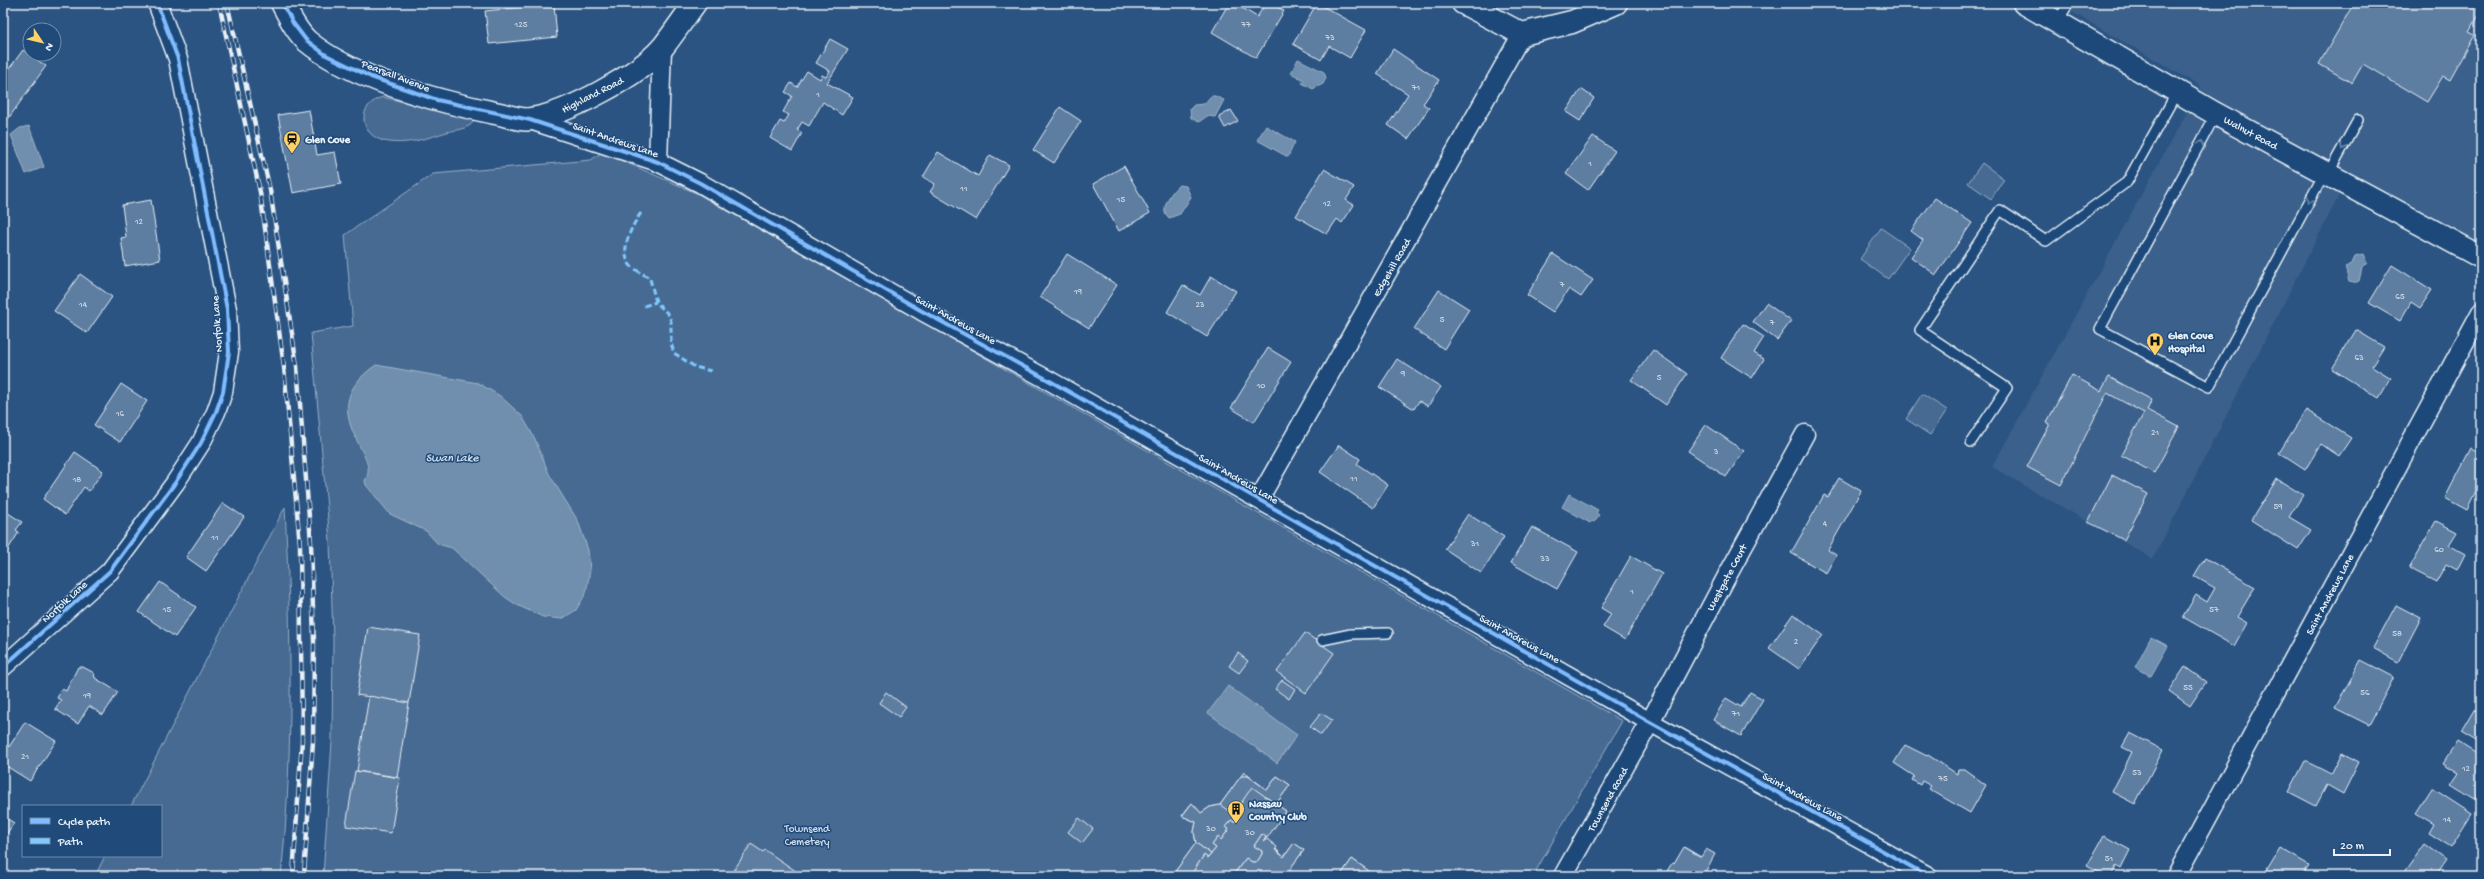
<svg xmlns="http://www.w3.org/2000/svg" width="2484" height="879" font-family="'Gochi Hand',sans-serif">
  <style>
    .built { fill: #3a608b }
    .green { fill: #476b93; stroke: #98aec6 }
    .water { fill: #708ead; stroke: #a0b6cb }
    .building { fill: #5d7da1; stroke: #e8f1f8 }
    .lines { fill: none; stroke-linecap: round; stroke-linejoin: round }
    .lane-casing { stroke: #e8f1f8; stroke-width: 12 }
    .street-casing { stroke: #e8f1f8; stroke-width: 21 }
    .secondary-casing { stroke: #e8f1f8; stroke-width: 25 }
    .lane { stroke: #1f4a7a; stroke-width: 9 }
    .street { stroke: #1f4a7a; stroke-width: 18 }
    .secondary { stroke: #1f4a7a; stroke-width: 22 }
    .rail-casing { stroke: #e8f1f8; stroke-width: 4.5 }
    .rail { stroke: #1f4a7a; stroke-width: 3; stroke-dasharray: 9; stroke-linecap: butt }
    .quiet { stroke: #80caff; stroke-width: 3; stroke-dasharray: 6 3; stroke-linecap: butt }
    .cycleway-casing { stroke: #1f4a7a; stroke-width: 6 }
    .cycleway { stroke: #80bcff; stroke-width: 4 }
    .oneway { stroke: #6f8dac }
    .labels { text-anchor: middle; stroke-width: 3; stroke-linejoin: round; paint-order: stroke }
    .number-label { font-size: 9px; fill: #c5d4e2 }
    .street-label { font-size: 11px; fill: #e8f1f8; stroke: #1f4a7a }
    .poi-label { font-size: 11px; font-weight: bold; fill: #e8f1f8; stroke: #1f4a7a; text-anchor: start }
    .park-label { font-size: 11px; fill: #d0dde9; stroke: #1f4a7a }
    .water-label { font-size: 12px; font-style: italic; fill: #d0dde9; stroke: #1f4a7a }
  </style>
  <rect width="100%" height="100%" fill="#2b5482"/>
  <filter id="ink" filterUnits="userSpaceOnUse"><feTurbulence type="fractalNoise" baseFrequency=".025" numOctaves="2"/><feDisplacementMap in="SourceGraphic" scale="8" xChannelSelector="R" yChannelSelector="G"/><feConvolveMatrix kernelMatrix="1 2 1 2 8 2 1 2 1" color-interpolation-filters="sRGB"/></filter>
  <g filter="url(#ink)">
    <polygon class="built" points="2056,3 2481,3 2481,244 2350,174 2153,559 1992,467 2201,86"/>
    <g class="green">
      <path d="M 383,97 L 472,119 L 473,122 C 469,129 455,130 447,132 C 427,138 406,146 384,141 C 358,134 357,104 383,97 Z"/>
      <polygon points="602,152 696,193 1622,721 1533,876 323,876 332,742 333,641 330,541 311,333 353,326 345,235 433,174 591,160"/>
      <polygon points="1982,163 2004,179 1991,199 1968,183"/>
      <polygon points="1881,228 1910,248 1888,279 1860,259"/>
      <polygon points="1922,394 1947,410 1930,435 1906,419"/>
      <path d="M 285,507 C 291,630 294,754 281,876 L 95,876 L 105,856 L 161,856 L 161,806 L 131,806 Z"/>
    </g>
    <g class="water">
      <polygon points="1298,59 1324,72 1326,78 1323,84 1313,89 1302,83 1304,80 1291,73"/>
      <polygon points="1211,96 1215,96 1224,100 1215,117 1207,116 1199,122 1191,118 1190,109 1194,105 1204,104"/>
      <polygon points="29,126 44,167 26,174 11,135 20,128"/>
      <polygon points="1266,126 1295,142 1288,157 1257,140"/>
      <path d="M 1179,185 L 1186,186 L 1191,197 L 1180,214 L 1169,218 L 1165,213 C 1163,204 1172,191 1179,185 Z"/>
      <polygon points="2363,254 2367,263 2362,268 2359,281 2354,283 2349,282 2345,267 2352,264 2355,256"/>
      <path d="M 376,365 L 478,383 L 500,396 L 522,416 L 535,439 L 549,474 L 578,521 L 588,550 L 590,570 L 586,593 L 576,610 L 562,619 L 543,617 L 517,605 L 505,597 L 452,548 L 438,544 L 426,531 L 390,514 L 366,485 L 365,480 C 384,456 309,411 376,365 Z"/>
      <polygon points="1569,494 1598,510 1596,513 1599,515 1594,522 1592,521 1590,523 1562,507"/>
      <polygon points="2151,637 2168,646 2151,676 2135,667"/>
      <polygon points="1228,686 1297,735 1277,763 1208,713"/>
    </g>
    <g class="building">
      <polygon points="1229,3 1234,3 1257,17 1266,3 1271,3 1284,11 1256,58 1212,32"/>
      <polygon points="1317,3 1366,30 1350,58 1329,46 1321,60 1293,44"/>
      <polygon points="2354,3 2481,3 2481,12 2469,32 2475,35 2450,80 2443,76 2427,102 2363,64 2352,83 2319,64"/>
      <polygon points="554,4 557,37 489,44 485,11"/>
      <polygon points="830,39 848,49 827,83 853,97 842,115 823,102 809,126 802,122 797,130 802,133 792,151 770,138 780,121 784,123 789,115 783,112 792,96 785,92 791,83 797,87 807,71 820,79 822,75 826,77 830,71 816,63"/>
      <polygon points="1393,49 1439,80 1423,104 1429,108 1408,139 1388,125 1408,94 1377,74"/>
      <polygon points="23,50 46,66 3,126 3,77"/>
      <polygon points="1581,89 1594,98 1580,121 1566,112"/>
      <polygon points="1060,107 1081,121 1054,163 1033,150"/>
      <polygon points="309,110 317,155 335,152 341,184 293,193 278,115"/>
      <polygon points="1231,110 1238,121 1225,128 1219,117"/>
      <polygon points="1593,136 1615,151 1588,190 1566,174"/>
      <polygon points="938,152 978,176 990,155 1009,165 976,220 930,192 935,184 923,177"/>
      <polygon points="1124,166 1150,213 1119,231 1093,184"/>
      <polygon points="1324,169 1354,187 1346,200 1354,205 1342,223 1337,219 1327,234 1296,216"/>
      <polygon points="1935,198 1972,223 1936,275 1911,257 1923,240 1911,231"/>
      <polygon points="151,200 160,260 125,266 121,238 126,237 122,205"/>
      <polygon points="1067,254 1117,285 1089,328 1040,297"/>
      <polygon points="1553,254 1593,280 1581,297 1569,289 1553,312 1527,295"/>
      <polygon points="2392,265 2432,290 2420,308 2411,302 2400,321 2369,303"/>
      <polygon points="80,274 112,297 87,333 54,311"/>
      <polygon points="1211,276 1236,291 1207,337 1167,312 1183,285 1200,295"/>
      <polygon points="1439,290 1469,309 1444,349 1414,329"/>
      <polygon points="1766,303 1791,321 1777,340 1753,322"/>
      <polygon points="1743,324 1764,337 1754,353 1764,359 1752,378 1721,358"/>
      <polygon points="2356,330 2384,347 2372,366 2391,378 2379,398 2332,369"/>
      <polygon points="1268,348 1291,362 1254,422 1231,408"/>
      <polygon points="1653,350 1687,374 1666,405 1631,380"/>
      <polygon points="1397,359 1441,387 1428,406 1419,401 1414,409 1379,387"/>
      <polygon points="2072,375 2101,391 2109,377 2152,400 2147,410 2179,427 2154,473 2121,455 2144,413 2107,393 2061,485 2027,467 2050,424 2047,422"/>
      <polygon points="121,384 147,401 120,442 94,425"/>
      <polygon points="2306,410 2351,438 2339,456 2321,444 2305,470 2279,453"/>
      <polygon points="1706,425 1744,451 1726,477 1688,451"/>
      <polygon points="1339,445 1360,459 1357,464 1388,485 1373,508 1320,472"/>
      <polygon points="2471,448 2481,453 2481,482 2467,510 2445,498"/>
      <polygon points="75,452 103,471 89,491 84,487 65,515 43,499"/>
      <polygon points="2112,475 2148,494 2124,540 2088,522"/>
      <polygon points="1839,478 1861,491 1828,550 1836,555 1826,573 1791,553 1824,495 1828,497"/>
      <polygon points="2277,479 2303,495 2289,517 2311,530 2298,550 2251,520"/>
      <polygon points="223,503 244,517 206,571 186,557"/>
      <polygon points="5,511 22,522 16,530 19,532 5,554 3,514"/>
      <polygon points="1468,514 1504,537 1481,573 1445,549"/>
      <polygon points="2436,521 2457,532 2449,545 2465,554 2457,570 2446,564 2436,582 2409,568"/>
      <polygon points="1532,527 1578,552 1557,589 1511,563"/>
      <polygon points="1631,556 1662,574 1625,640 1603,627 1611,614 1601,608"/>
      <polygon points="2205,558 2255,587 2237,617 2247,623 2234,646 2183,617 2196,595 2207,602 2215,588 2194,576"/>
      <polygon points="160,582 196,607 175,637 139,612"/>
      <polygon points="2396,605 2421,618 2398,662 2373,648"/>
      <polygon points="1793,614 1823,635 1799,669 1769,648"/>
      <polygon points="368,627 420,635 409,703 357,695"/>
      <polygon points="1305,633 1334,653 1306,693 1277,672"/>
      <polygon points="1238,653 1248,661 1239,673 1229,666"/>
      <polygon points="2361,660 2394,677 2369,725 2335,708"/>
      <polygon points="78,667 83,667 94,673 95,678 118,692 103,715 89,706 78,724 55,709 61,700 57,698 62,689 66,691"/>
      <polygon points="2185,667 2206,682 2190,706 2169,691"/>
      <polygon points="1282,680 1295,689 1289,699 1275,689"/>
      <polygon points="886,692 906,707 899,717 879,703"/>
      <polygon points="1750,692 1763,699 1741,736 1713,720 1726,698 1741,707"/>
      <polygon points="369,696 409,703 397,777 357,771"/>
      <polygon points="2474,709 2481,713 2481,743 2461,731"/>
      <polygon points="1321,713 1332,720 1321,735 1310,727"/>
      <polygon points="25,722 56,741 30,781 3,764 3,744 9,747"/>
      <polygon points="2130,733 2163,750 2135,804 2112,792 2132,752 2122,747"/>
      <polygon points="2457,741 2481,756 2481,791 2475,800 2451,785 2459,773 2443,763"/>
      <polygon points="1905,745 1927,756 1928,755 1957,774 1958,769 1964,769 1986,785 1970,813 1929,789 1931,786 1922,781 1920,785 1912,780 1914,776 1894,763"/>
      <polygon points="2342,753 2359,762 2343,794 2327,785 2316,806 2289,792 2305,761 2331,774"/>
      <polygon points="355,771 400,778 391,833 346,826"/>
      <polygon points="1244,772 1267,790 1277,776 1290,785 1276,804 1252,787 1237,809 1241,812 1238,817 1220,805"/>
      <polygon points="1241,776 1248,776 1267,790 1277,776 1290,785 1276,804 1286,811 1263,842 1269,842 1284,857 1294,843 1304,850 1289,870 1298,876 1179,876 1174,873 1196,843 1194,832 1196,822 1182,816 1187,809 1192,803 1201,813 1210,807 1220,805"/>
      <polygon points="1252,787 1286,811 1267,838 1262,834 1254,846 1262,851 1262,854 1257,862 1252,862 1246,858 1234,874 1236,876 1190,876 1204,855 1208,858 1216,848 1212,845 1218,837 1221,840 1229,829 1225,827 1231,820 1234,822 1241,812 1237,809"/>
      <polygon points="2432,788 2472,814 2451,847 2429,833 2434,824 2416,813"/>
      <polygon points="1192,803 1201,813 1210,807 1220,805 1238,817 1234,822 1231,820 1225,827 1229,829 1221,840 1218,837 1212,845 1216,848 1211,854 1196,843 1194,832 1196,822 1182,816"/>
      <polygon points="3,816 14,823 3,839"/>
      <polygon points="1079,818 1093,829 1082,843 1068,832"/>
      <polygon points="1262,834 1266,837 1263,842 1267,839 1277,847 1275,850 1284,857 1294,843 1304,850 1289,870 1298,876 1234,874 1246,858 1252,862 1257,862 1262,854 1262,851 1254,846"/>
      <polygon points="2104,836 2130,850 2121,868 2117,865 2111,876 2106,876 2087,866"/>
      <polygon points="1196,843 1211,854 1208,858 1204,855 1190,876 1179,876 1174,873"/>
      <polygon points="751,844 763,852 765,850 803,876 743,876 734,870"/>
      <polygon points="2424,844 2446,860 2435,876 2401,876"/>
      <polygon points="1684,847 1701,857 1706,849 1715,854 1703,876 1668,876 1670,873 1667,871 1672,863 1674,864"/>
      <polygon points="2280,848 2309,865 2302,876 2263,876"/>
      <polygon points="1352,859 1376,876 1340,876"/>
      <polygon points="1352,859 1376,876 1340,876"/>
    </g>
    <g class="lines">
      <g class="lane-casing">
        <g id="lane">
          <polyline points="2057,22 2069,3"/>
          <polyline points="2216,114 2100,329 2209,387 2325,172"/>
          <polyline points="2328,174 2358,120"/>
          <polyline points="1971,442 2007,388 1920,330 2000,210 2046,241 2127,182 2177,92"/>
          <polyline points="1322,640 1351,634 1388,633"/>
        </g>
      </g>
      <g class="street-casing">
        <g id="street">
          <polyline points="530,120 658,162 700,183 922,311 1050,381 1650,722 1928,876"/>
          <polyline points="658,162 662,48"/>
          <polyline points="1259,499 1522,34"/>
          <polyline points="3,667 110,571 175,483 201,443 216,412 223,392 229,352 227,309 178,59 157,3"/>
          <polyline points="1563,876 1650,722 1727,576 1805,434"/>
          <polyline points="2176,876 2481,312"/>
        </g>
      </g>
      <g class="secondary-casing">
        <g id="secondary">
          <path d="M 282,3 C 289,16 296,31 307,41 C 354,80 437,101 495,113 C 506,115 521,121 531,119 C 567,114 639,75 663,47 C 674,33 684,18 695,3"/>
          <polyline points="1463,3 1522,34 1572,22 1616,3"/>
          <polyline points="2024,3 2216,114 2481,257"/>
        </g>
      </g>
      <use href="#lane" class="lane"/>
      <use href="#street" class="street"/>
      <use href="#secondary" class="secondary"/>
      <g class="rail-casing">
        <g id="rail">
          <polyline points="219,3 260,192 284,367 300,545 302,740 293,876"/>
          <polyline points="227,3 270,190 297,366 311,542 314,642 313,741 304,876"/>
        </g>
      </g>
      <use href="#rail" class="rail"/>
      <g class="quiet">
        <path d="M 641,213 C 632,225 618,252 631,266 C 636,271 645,274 650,279 L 656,302 L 668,314 L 671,321 L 671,343 L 674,353 L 695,367 L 711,371"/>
        <polyline points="644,306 656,302"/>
      </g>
      <g class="cycleway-casing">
        <g id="cycleway">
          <polyline points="282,3 293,23 306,40 326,55 371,77 437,100 530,120 658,162 700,183 922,311 1050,381 1650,722 1928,876"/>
          <polyline points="3,667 110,571 175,483 201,443 216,412 223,392 229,352 227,309 178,59 157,3"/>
        </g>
      </g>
      <use href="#cycleway" class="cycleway"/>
    </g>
    <defs><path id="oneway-chevron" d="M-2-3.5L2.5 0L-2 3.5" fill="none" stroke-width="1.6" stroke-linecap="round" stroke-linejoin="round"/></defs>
    <g class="oneway">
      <use href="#oneway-chevron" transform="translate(2201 143) rotate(-61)"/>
      <use href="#oneway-chevron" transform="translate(2343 147) rotate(120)"/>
      <use href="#oneway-chevron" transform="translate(2310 200) rotate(118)"/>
    </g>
  </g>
  <defs>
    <g id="station-pin" transform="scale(0.9)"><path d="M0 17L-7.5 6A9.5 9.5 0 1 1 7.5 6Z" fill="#ffd166" stroke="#1f4a7a"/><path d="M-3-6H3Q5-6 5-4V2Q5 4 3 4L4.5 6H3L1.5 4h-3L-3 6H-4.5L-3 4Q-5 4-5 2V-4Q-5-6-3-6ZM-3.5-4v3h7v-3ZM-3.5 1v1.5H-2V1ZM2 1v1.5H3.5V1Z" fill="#111"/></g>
    <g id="hospital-pin" transform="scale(0.9)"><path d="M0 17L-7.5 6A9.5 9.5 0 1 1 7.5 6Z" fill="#ffd166" stroke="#1f4a7a"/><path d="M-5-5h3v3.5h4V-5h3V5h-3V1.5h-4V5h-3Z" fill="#111"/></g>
    <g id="building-pin" transform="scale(0.9)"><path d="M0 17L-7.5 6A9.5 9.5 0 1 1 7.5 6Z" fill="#ffd166" stroke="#1f4a7a"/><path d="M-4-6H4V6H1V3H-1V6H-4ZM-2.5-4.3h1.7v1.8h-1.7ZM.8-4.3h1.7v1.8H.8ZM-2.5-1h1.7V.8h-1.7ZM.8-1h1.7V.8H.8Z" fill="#111"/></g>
  </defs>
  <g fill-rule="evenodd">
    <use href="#station-pin" x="292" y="139"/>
    <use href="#hospital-pin" x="2155" y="341"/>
    <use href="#building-pin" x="1236" y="809"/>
  </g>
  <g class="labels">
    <g class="number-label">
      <text x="521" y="27">125</text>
      <text x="1246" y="27">77</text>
      <text x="1330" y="40">73</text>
      <text x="1416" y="90">71</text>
      <text x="818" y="97">1</text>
      <text x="1590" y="166">1</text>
      <text x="964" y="191">11</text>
      <text x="1121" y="202">15</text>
      <text x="1327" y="206">12</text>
      <text x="139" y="224">12</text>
      <text x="1562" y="287">7</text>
      <text x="1078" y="294">19</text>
      <text x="2400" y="299">65</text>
      <text x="83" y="307">14</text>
      <text x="1200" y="307">23</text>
      <text x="1442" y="322">5</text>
      <text x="1772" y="325">7</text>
      <text x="2359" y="360">63</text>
      <text x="1403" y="376">9</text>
      <text x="1659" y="380">5</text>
      <text x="1261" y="388">10</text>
      <text x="120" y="416">16</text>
      <text x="2155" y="435">21</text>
      <text x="1716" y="454">3</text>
      <text x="1354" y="481">11</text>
      <text x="77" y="482">18</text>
      <text x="2278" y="509">59</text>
      <text x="1825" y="526">4</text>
      <text x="215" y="540">11</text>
      <text x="1475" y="546">31</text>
      <text x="2439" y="552">60</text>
      <text x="1545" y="561">33</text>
      <text x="1632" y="594">1</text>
      <text x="167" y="612">15</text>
      <text x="2214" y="612">57</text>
      <text x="2397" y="636">58</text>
      <text x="1796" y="644">2</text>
      <text x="2188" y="690">55</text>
      <text x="2365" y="695">56</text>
      <text x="87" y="698">19</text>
      <text x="1736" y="716">71</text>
      <text x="25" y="759">21</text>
      <text x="2466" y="771">12</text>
      <text x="2137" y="775">53</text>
      <text x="1943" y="781">75</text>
      <text x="2447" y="822">14</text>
      <text x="1211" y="831">30</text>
      <text x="1250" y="835">30</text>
      <text x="2109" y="861">51</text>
    </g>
    <g class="street-label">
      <text transform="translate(396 75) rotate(21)" y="4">Pearsall Avenue</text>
      <text transform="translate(592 94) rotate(-27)" y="4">Highland Road</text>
      <text transform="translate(2251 132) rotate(28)" y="4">Walnut Road</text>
      <text transform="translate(616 139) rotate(19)" y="4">Saint Andrews Lane</text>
      <text transform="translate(1391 267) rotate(-60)" y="4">Edgehill Road</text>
      <text transform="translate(956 319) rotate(29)" y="4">Saint Andrews Lane</text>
      <text transform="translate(216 324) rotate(-94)" y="4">Norfolk Lane</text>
      <text transform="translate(1239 478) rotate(30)" y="4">Saint Andrews Lane</text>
      <text transform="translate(1726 577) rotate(-62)" y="4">Westgate Court</text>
      <text transform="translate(2329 594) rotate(-62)" y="4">Saint Andrews Lane</text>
      <text transform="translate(64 601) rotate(-42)" y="4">Norfolk Lane</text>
      <text transform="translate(1520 638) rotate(29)" y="4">Saint Andrews Lane</text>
      <text transform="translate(1803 796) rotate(29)" y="4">Saint Andrews Lane</text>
      <text transform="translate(1607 799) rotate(-61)" y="4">Townsend Road</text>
    </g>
    <g class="poi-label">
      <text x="305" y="143">Glen Cove</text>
      <text x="2168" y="339">Glen Cove<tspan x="2168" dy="13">Hospital</tspan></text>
      <text x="1249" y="807">Nassau<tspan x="1249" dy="13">Country Club</tspan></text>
    </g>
    <g class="park-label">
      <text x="807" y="832">Townsend<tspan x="807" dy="13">Cemetery</tspan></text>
    </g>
    <g class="water-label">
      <text x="452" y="461">Swan Lake</text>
    </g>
  </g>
  <rect width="2484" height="879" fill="none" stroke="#1f4a7a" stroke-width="16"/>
  <rect x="8" y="8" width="2468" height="863" fill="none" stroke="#e8f1f8" stroke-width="1.5" filter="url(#ink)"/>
  <rect x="22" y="805" width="140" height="52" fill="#1f4a7a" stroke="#6f8dac"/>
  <rect x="30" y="818" width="20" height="6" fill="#80bcff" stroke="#6f8dac"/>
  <text x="58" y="825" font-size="12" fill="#e8f1f8">Cycle path</text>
  <rect x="30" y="838" width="20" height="6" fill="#80caff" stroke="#6f8dac"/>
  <text x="58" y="845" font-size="12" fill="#e8f1f8">Path</text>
  <g transform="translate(42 42) rotate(125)"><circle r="19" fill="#1f4a7a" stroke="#6f8dac"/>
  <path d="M0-3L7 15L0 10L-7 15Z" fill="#ffd166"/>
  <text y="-6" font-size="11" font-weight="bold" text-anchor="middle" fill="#e8f1f8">N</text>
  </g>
  <path d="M2334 849v6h56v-6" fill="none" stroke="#e8f1f8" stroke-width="2"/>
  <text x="2340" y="849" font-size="12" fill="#e8f1f8" stroke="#1f4a7a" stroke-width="3" paint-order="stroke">20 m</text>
</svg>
